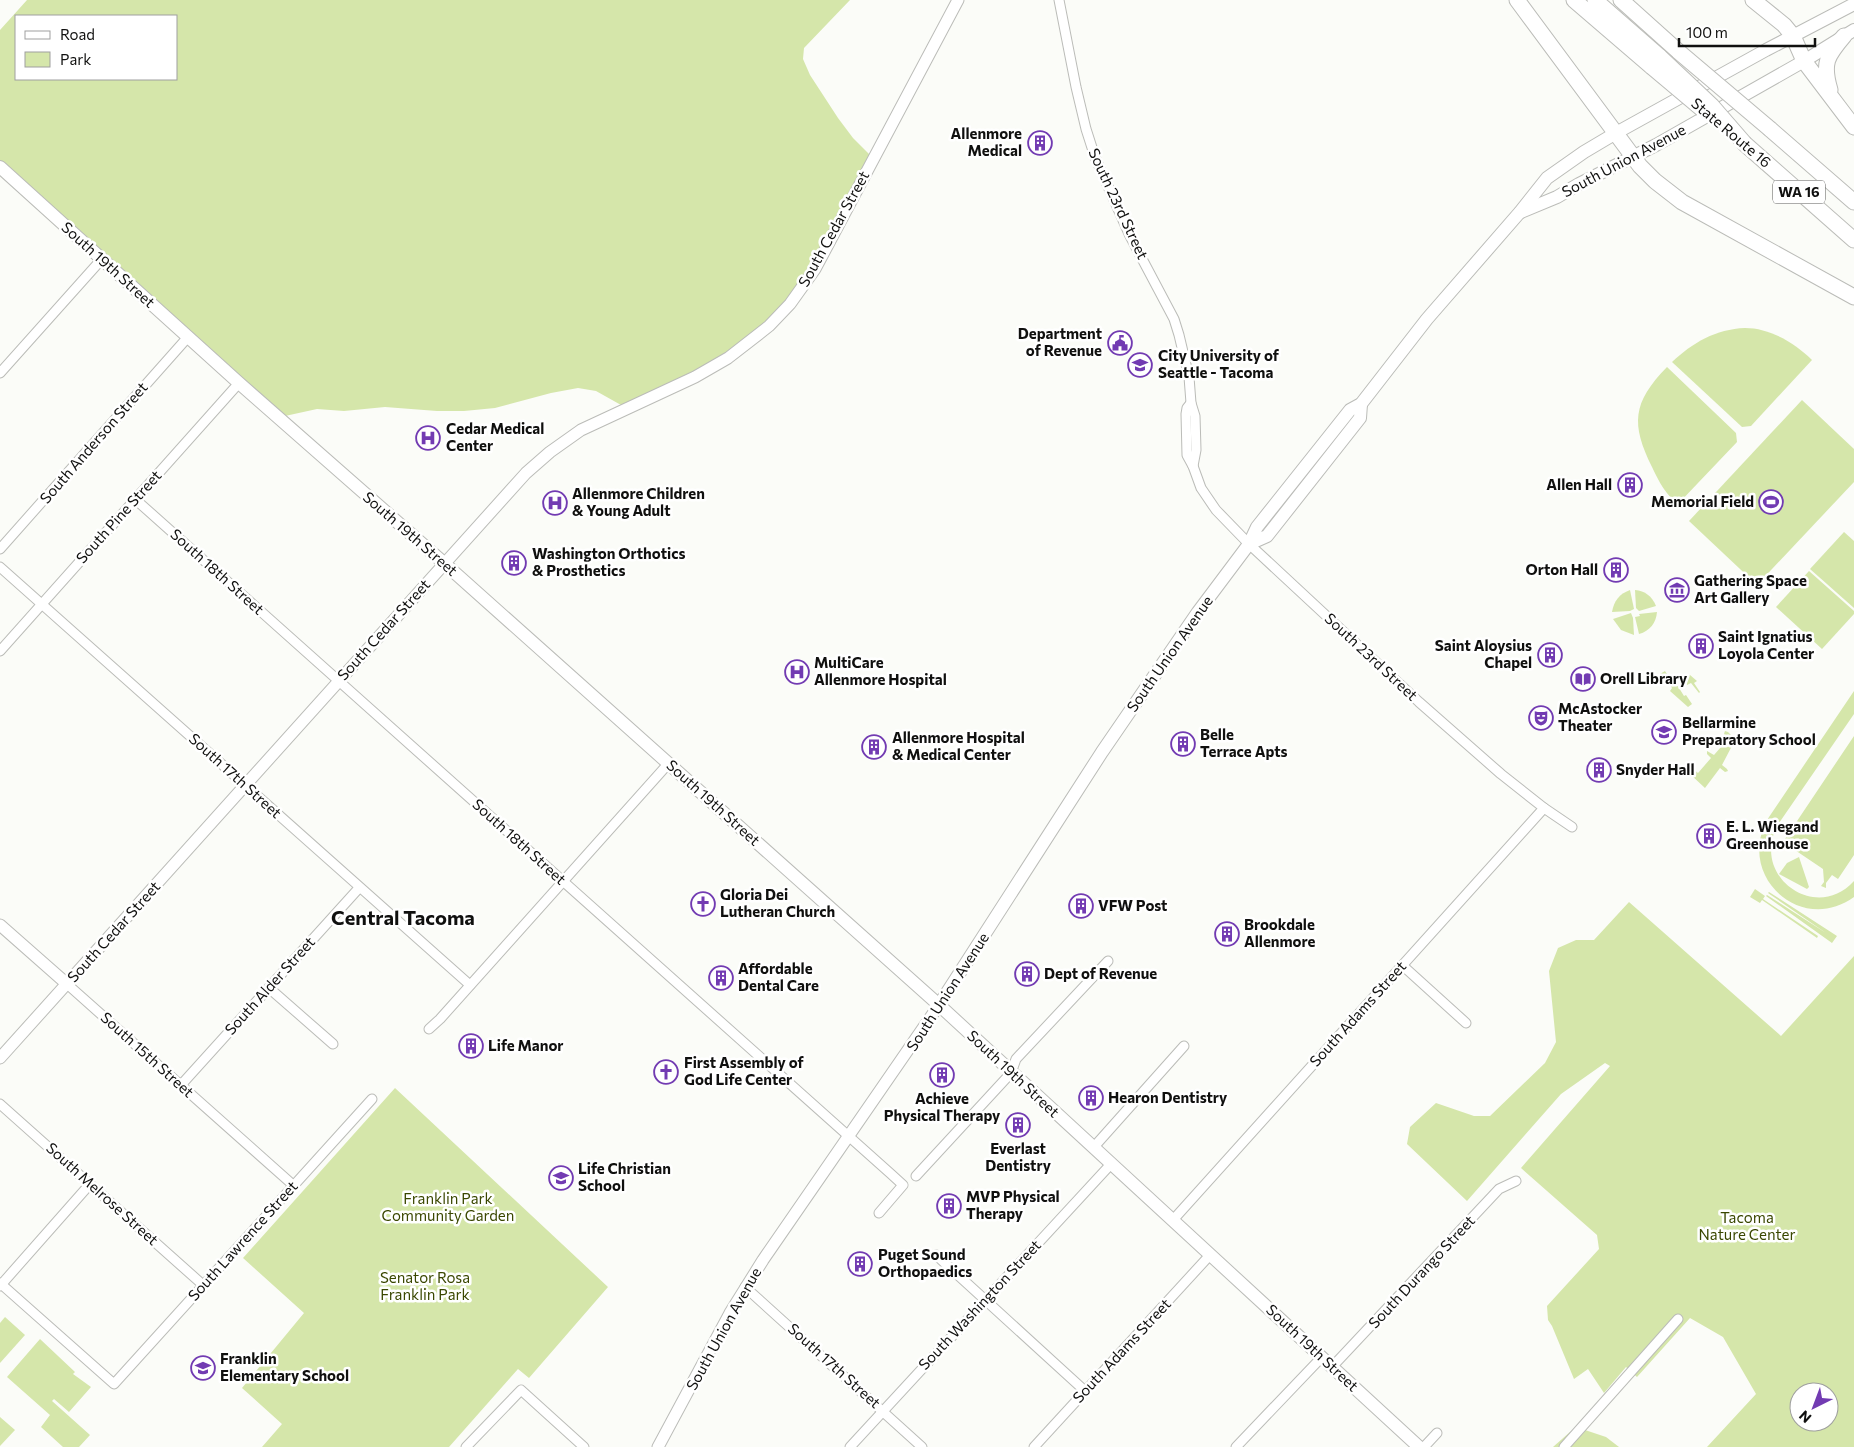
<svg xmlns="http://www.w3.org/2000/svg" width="1854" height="1447" font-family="Commissioner,sans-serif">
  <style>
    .green { fill: #d5e6aa; fill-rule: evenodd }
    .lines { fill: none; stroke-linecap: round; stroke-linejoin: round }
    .street-casing { stroke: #bbbcb8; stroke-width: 11 }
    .secondary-casing { stroke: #bbbcb8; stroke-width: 13 }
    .primary-casing { stroke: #bbbcb8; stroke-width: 14 }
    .highway-casing { stroke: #bbbcb8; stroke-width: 17 }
    .street { stroke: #fff; stroke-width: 9 }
    .secondary { stroke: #fff; stroke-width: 11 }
    .primary { stroke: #fff; stroke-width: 12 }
    .highway { stroke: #fff; stroke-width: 15 }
    .highway-bridge-casing { stroke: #bbbcb8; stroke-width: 17; stroke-linecap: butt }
    .highway-bridge { stroke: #fff; stroke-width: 15 }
    .labels { text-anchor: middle; stroke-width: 5; stroke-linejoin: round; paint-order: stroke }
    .shield { fill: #fff; stroke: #585857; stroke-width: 1 }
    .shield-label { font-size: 14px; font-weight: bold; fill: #10100f }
    .street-label { font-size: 15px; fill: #10100f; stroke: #fff }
    .poi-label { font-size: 15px; font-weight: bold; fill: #10100f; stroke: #fff; text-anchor: start }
    .park-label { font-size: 15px; fill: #3a4700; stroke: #fff }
    .district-label { font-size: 20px; font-weight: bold; fill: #10100f; stroke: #fff }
  </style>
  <rect width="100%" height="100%" fill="#fbfcf8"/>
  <g class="green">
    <path d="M 27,0 L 850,0 L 804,48 L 803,59 L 810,75 L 838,118 L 853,138 L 874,159 L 800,291 L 728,358 L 621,405 L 596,391 L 578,388 L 551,393 L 495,408 L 464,411 L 437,411 L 385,407 L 344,411 L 317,409 L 285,416 L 0,167 L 0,30 ZM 16,16 L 176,16 L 176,79 L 16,79 Z"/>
    <path d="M 1745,328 C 1770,328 1795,343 1812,360 L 1751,426 L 1742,427 L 1672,362 C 1692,343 1716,329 1745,328 Z"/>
    <path d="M 1667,367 L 1736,433 L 1737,442 L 1678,504 C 1666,495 1659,482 1652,467 C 1631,424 1632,403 1667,367 Z"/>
    <polygon points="1802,400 1854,449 1854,482 1757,585 1689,521"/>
    <polygon points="1844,532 1854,541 1854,608 1810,569"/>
    <polygon points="1809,571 1854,611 1854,614 1822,649 1776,607"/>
    <path d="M 1630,590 L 1634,609 L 1630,611 L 1612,612 C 1614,601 1619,594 1630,590 Z"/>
    <path d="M 1635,590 C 1645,591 1652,596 1656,606 L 1639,611 L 1636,608 Z"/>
    <path d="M 1657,612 C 1656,623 1650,631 1639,634 L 1635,617 L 1640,616 L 1639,614 Z"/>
    <polygon points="1631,613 1633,618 1634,635 1621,630 1613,619"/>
    <polygon points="1665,671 1668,676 1671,675 1684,696 1686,695 1692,704 1688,707 1670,691 1672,688 1665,677 1663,678 1660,674"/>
    <polygon points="1690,675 1697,681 1694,683 1700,692 1699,693 1691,683 1687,685 1684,679"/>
    <path d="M 1854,691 L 1854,714 L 1777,826 C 1751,877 1816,923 1854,881 L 1854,897 C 1800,936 1734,874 1769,817 Z"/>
    <polygon points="1725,731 1728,732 1741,745 1734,742 1722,765 1727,769 1728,771 1725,772 1720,768 1705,788 1690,774 1690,771 1692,768 1698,773 1711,758 1707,754 1707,751 1714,755 1728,739 1724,734"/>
    <polygon points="1854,736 1854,855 1838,879 1832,875 1826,883 1826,888 1821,886 1824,882 1823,869 1783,842"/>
    <polygon points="1799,857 1809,887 1807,889 1779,874 1787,863"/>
    <polygon points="1755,889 1765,896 1763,899 1818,936 1817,938 1762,900 1760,903 1750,897"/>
    <polygon points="1769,892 1837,936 1832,943 1766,896 1767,895 1826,933 1768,893"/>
    <path d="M 1629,902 L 1781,1036 L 1854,956 L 1854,1447 L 1707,1447 L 1756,1394 L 1723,1337 L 1690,1318 L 1637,1377 L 1626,1367 L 1604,1393 L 1588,1369 L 1574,1379 L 1552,1326 L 1548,1320 L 1547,1306 L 1599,1249 L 1597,1235 L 1521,1168 L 1610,1066 L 1605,1063 L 1561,1094 L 1467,1201 L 1407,1144 L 1410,1127 L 1436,1103 L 1474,1116 L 1490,1116 L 1545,1063 L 1556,1042 L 1549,971 L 1558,948 L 1576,940 L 1594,940 ZM 1799,1392 L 1829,1392 L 1829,1422 L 1799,1422 Z"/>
    <polygon points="395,1088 608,1287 529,1378 518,1369 449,1447 262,1447 282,1424 242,1388 304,1313 243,1258"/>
    <polygon points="5,1317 25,1335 0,1363 0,1323"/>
    <polygon points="40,1339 75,1372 73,1374 91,1387 69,1412 54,1399 52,1401 90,1435 79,1447 63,1447 41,1427 50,1415 7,1377"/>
    <polygon points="0,1417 15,1430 0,1446"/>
    <polygon points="1585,1430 1606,1437 1619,1447 1553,1447 1570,1432"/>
  </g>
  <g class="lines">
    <g class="street-casing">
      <g id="street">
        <polyline points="1059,0 1076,87 1086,129 1095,157 1130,236 1174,319 1179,335 1189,377 1191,403 1195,416 1196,450 1193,466"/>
        <polyline points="0,373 101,260"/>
        <polyline points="1191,403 1187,408 1186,414 1187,455 1193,466 1201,488 1216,510 1249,544 1419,702 1501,774 1544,808 1572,827"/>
        <polyline points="135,499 891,1174 903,1185 879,1213"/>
        <polyline points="0,549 188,337"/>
        <polyline points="0,567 470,985"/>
        <polyline points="0,651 239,383"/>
        <polyline points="1402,965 1466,1023"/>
        <polyline points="67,984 293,1185"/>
        <polyline points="269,988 333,1044"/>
        <polyline points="429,1029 440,1019 668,764"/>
        <polyline points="181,1085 359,888"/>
        <polyline points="0,1104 203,1285"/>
        <polyline points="1093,1148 1184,1046"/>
        <polyline points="916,1176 1011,1073 1016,1059 1108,961"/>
        <polyline points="1173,1220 1544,808"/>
        <polyline points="936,1255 1085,1391"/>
        <polyline points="0,1283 114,1384 372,1099"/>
        <polyline points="0,1286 90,1184"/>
        <polyline points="745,1287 922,1447"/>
        <polyline points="1332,1367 1499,1189 1516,1181"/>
        <polyline points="466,1447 521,1390 584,1447"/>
        <polyline points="850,1447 1111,1164"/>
        <polyline points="1034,1447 1210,1255"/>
        <polyline points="1236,1447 1321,1358"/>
        <polyline points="1424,1447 1437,1433"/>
        <polyline points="1564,1447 1678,1319"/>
      </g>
    </g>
    <g class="secondary-casing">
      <g id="secondary">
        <polyline points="0,925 67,984"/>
        <polyline points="0,1058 526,473 550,452 581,430 695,377 728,358 769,326 790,304 815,269 958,0"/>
        <polyline points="658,1447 730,1313 763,1260 939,1005"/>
      </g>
    </g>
    <g class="primary-casing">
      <g id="primary">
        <polyline points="0,167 239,383 445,564 939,1005 1419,1447"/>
        <polyline points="1521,212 1557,197 1579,184 1656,145 1804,61 1854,30"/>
        <polyline points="1249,544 1267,536 1360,418 1361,404"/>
        <polyline points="939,1005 1102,752 1198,612 1249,544 1257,527 1350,410 1361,404 1427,319 1520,212 1547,178 1584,152 1616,133 1766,50 1854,4"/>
      </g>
    </g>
    <g class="highway-casing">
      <g id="highway">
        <polyline points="1517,0 1640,166 1655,181 1682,202 1854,297"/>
        <polyline points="1574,0 1652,67"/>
        <polyline points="1595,0 1660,57"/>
        <polyline points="1621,0 1679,52"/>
        <polyline points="1753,0 1784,25 1793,36 1804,61 1854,127"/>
        <path d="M 1830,90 C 1822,63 1827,56 1844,36"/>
        <polyline points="1770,129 1854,202"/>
        <polyline points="1745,144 1854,240"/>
      </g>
    </g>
    <use href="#street" class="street"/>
    <use href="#secondary" class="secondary"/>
    <use href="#primary" class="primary"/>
    <use href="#highway" class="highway"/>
    <g class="highway-bridge-casing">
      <g id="highway-bridge">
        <polyline points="1679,52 1770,129"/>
        <polyline points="1660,57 1712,106 1745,144"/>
        <polyline points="1652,67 1702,109"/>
      </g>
    </g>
    <use href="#highway-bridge" class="highway-bridge"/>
  </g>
  <defs>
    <g id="building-ring" transform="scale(1.25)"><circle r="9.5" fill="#fff" stroke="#723bb2" stroke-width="1.5"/><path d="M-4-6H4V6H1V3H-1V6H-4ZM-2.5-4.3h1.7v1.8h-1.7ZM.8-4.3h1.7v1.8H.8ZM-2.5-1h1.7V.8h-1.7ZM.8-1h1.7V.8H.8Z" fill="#723bb2"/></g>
    <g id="civic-ring" transform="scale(1.25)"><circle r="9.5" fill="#fff" stroke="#723bb2" stroke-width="1.5"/><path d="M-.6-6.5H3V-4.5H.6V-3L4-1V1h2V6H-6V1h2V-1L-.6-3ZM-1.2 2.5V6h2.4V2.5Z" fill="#723bb2"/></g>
    <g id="university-ring" transform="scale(1.25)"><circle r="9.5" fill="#fff" stroke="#723bb2" stroke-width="1.5"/><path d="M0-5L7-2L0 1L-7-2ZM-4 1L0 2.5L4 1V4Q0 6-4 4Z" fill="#723bb2"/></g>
    <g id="hospital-ring" transform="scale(1.25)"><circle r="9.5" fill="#fff" stroke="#723bb2" stroke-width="1.5"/><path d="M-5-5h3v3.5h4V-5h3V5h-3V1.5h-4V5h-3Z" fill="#723bb2"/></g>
    <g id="stadium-ring" transform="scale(1.25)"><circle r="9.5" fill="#fff" stroke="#723bb2" stroke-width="1.5"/><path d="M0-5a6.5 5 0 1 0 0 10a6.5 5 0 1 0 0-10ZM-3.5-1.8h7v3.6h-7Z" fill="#723bb2"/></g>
    <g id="museum-ring" transform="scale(1.25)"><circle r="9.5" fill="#fff" stroke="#723bb2" stroke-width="1.5"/><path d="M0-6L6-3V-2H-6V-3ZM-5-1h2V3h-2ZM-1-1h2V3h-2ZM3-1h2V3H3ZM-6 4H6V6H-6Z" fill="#723bb2"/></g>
    <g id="library-ring" transform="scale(1.25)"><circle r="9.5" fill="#fff" stroke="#723bb2" stroke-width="1.5"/><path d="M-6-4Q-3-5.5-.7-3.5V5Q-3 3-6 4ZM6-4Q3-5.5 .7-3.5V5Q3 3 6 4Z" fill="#723bb2"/></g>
    <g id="theatre-ring" transform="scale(1.25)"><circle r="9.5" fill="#fff" stroke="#723bb2" stroke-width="1.5"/><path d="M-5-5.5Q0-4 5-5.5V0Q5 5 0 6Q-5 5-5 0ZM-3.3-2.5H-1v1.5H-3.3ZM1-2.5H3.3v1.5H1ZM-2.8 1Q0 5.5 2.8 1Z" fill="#723bb2"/></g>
    <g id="school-ring" transform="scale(1.25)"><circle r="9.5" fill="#fff" stroke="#723bb2" stroke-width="1.5"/><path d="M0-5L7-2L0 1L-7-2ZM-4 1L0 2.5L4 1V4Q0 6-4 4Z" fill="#723bb2"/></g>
    <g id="church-ring" transform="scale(1.25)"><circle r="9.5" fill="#fff" stroke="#723bb2" stroke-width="1.5"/><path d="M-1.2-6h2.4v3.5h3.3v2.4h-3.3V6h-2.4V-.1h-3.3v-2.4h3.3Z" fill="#723bb2"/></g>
  </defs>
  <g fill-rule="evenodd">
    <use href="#building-ring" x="1040" y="143"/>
    <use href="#civic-ring" x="1120" y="343"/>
    <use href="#university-ring" x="1140" y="365"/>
    <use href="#hospital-ring" x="428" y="438"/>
    <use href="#building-ring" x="1630" y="485"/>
    <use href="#stadium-ring" x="1771" y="502"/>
    <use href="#hospital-ring" x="555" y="503"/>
    <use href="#building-ring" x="514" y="563"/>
    <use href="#building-ring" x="1616" y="570"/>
    <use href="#museum-ring" x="1677" y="590"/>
    <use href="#building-ring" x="1701" y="646"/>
    <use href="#building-ring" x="1550" y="655"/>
    <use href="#hospital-ring" x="797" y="672"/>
    <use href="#library-ring" x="1583" y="679"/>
    <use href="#theatre-ring" x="1541" y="718"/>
    <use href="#school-ring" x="1664" y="732"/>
    <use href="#building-ring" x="1183" y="744"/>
    <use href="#building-ring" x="874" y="747"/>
    <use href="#building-ring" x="1599" y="770"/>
    <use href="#building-ring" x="1709" y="836"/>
    <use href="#church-ring" x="703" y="904"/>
    <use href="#building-ring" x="1081" y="906"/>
    <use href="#building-ring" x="1227" y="934"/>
    <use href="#building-ring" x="1027" y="974"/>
    <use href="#building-ring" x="721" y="978"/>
    <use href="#building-ring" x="471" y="1046"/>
    <use href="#church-ring" x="666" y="1072"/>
    <use href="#building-ring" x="942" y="1075"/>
    <use href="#building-ring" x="1091" y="1098"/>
    <use href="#building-ring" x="1018" y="1125"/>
    <use href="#school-ring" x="561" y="1178"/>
    <use href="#building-ring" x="949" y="1206"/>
    <use href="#building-ring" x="860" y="1264"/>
    <use href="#school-ring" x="203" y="1368"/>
  </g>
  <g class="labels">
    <rect class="shield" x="1773" y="180.5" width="52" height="23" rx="4"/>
    <g class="shield-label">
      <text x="1799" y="197">WA 16</text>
    </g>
    <g class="street-label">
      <text transform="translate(1731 133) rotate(40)" y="5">State Route 16</text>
      <text transform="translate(1624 161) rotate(-28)" y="5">South Union Avenue</text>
      <text transform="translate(1118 204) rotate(65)" y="5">South 23rd Street</text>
      <text transform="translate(834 229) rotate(-61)" y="5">South Cedar Street</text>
      <text transform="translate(108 265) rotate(42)" y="5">South 19th Street</text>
      <text transform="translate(94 443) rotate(-49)" y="5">South Anderson Street</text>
      <text transform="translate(119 517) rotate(-48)" y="5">South Pine Street</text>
      <text transform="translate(410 534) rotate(41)" y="5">South 19th Street</text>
      <text transform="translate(217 572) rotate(42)" y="5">South 18th Street</text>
      <text transform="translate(384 630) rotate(-48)" y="5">South Cedar Street</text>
      <text transform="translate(1170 654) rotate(-55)" y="5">South Union Avenue</text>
      <text transform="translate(1371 657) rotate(43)" y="5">South 23rd Street</text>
      <text transform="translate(235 776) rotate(42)" y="5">South 17th Street</text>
      <text transform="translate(713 803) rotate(42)" y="5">South 19th Street</text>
      <text transform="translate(519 842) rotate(42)" y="5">South 18th Street</text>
      <text transform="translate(114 932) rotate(-48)" y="5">South Cedar Street</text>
      <text transform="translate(270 986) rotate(-48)" y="5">South Alder Street</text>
      <text transform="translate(948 992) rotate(-57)" y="5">South Union Avenue</text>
      <text transform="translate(1358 1014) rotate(-48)" y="5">South Adams Street</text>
      <text transform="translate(147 1055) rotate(42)" y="5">South 15th Street</text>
      <text transform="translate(1013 1074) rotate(43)" y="5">South 19th Street</text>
      <text transform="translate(102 1194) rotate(42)" y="5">South Melrose Street</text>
      <text transform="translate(243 1241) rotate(-48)" y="5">South Lawrence Street</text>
      <text transform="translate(1422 1272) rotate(-47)" y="5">South Durango Street</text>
      <text transform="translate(980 1305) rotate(-47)" y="5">South Washington Street</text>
      <text transform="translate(724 1329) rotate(-61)" y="5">South Union Avenue</text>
      <text transform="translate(1312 1348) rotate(43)" y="5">South 19th Street</text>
      <text transform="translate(1122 1351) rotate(-47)" y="5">South Adams Street</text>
      <text transform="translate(834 1366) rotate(42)" y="5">South 17th Street</text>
    </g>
    <g class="poi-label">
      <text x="1022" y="139" text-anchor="end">Allenmore<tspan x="1022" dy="17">Medical</tspan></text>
      <text x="1102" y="339" text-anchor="end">Department<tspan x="1102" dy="17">of Revenue</tspan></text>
      <text x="1158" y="361">City University of<tspan x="1158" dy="17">Seattle - Tacoma</tspan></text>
      <text x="446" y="434">Cedar Medical<tspan x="446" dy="17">Center</tspan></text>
      <text x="1612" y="490" text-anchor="end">Allen Hall</text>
      <text x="572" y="499">Allenmore Children<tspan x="572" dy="17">&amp; Young Adult</tspan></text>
      <text x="1754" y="507" text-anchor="end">Memorial Field</text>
      <text x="532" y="559">Washington Orthotics<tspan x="532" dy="17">&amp; Prosthetics</tspan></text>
      <text x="1598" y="575" text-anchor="end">Orton Hall</text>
      <text x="1694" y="586">Gathering Space<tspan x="1694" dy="17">Art Gallery</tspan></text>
      <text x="1718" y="642">Saint Ignatius<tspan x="1718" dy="17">Loyola Center</tspan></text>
      <text x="1532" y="651" text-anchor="end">Saint Aloysius<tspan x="1532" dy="17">Chapel</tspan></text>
      <text x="814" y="668">MultiCare<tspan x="814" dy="17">Allenmore Hospital</tspan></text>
      <text x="1600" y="684">Orell Library</text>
      <text x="1558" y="714">McAstocker<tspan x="1558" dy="17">Theater</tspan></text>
      <text x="1682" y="728">Bellarmine<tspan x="1682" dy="17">Preparatory School</tspan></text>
      <text x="1200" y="740">Belle<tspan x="1200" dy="17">Terrace Apts</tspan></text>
      <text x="892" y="743">Allenmore Hospital<tspan x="892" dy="17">&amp; Medical Center</tspan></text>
      <text x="1616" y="775">Snyder Hall</text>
      <text x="1726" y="832">E. L. Wiegand<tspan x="1726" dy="17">Greenhouse</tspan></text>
      <text x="720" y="900">Gloria Dei<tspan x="720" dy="17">Lutheran Church</tspan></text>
      <text x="1098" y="911">VFW Post</text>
      <text x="1244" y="930">Brookdale<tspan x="1244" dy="17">Allenmore</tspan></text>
      <text x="738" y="974">Affordable<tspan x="738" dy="17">Dental Care</tspan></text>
      <text x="1044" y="979">Dept of Revenue</text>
      <text x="488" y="1051">Life Manor</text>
      <text x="684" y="1068">First Assembly of<tspan x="684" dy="17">God Life Center</tspan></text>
      <text x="1108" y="1103">Hearon Dentistry</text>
      <text x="942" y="1104" text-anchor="middle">Achieve<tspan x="942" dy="17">Physical Therapy</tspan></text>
      <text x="1018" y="1154" text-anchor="middle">Everlast<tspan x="1018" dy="17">Dentistry</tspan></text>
      <text x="578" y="1174">Life Christian<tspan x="578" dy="17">School</tspan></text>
      <text x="966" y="1202">MVP Physical<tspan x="966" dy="17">Therapy</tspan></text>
      <text x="878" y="1260">Puget Sound<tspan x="878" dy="17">Orthopaedics</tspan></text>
      <text x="220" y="1364">Franklin<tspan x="220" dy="17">Elementary School</tspan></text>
    </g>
    <g class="park-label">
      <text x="448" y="1204">Franklin Park<tspan x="448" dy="17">Community Garden</tspan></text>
      <text x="1747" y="1223">Tacoma<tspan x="1747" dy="17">Nature Center</tspan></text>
      <text x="425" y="1283">Senator Rosa<tspan x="425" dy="17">Franklin Park</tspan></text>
    </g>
    <g class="district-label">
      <text x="403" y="925">Central Tacoma</text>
    </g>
  </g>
  <rect x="15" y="15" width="162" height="65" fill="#ffffff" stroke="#9f9f9f"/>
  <rect x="25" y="31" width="25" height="8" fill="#ffffff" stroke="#9f9f9f"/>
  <text x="60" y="40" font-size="15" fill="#10100f">Road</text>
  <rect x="25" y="52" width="25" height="15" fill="#d5e6aa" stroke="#9f9f9f"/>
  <text x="60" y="65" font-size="15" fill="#10100f">Park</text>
  <g transform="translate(1814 1407) rotate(222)"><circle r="24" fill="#ffffff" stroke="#9f9f9f"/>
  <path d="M0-4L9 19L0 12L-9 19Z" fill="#723bb2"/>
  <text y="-8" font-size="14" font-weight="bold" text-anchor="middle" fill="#10100f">N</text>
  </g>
  <path d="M1679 38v8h136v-8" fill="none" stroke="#10100f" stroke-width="2.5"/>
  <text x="1686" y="38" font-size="15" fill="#10100f" stroke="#ffffff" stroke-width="4" paint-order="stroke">100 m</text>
</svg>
